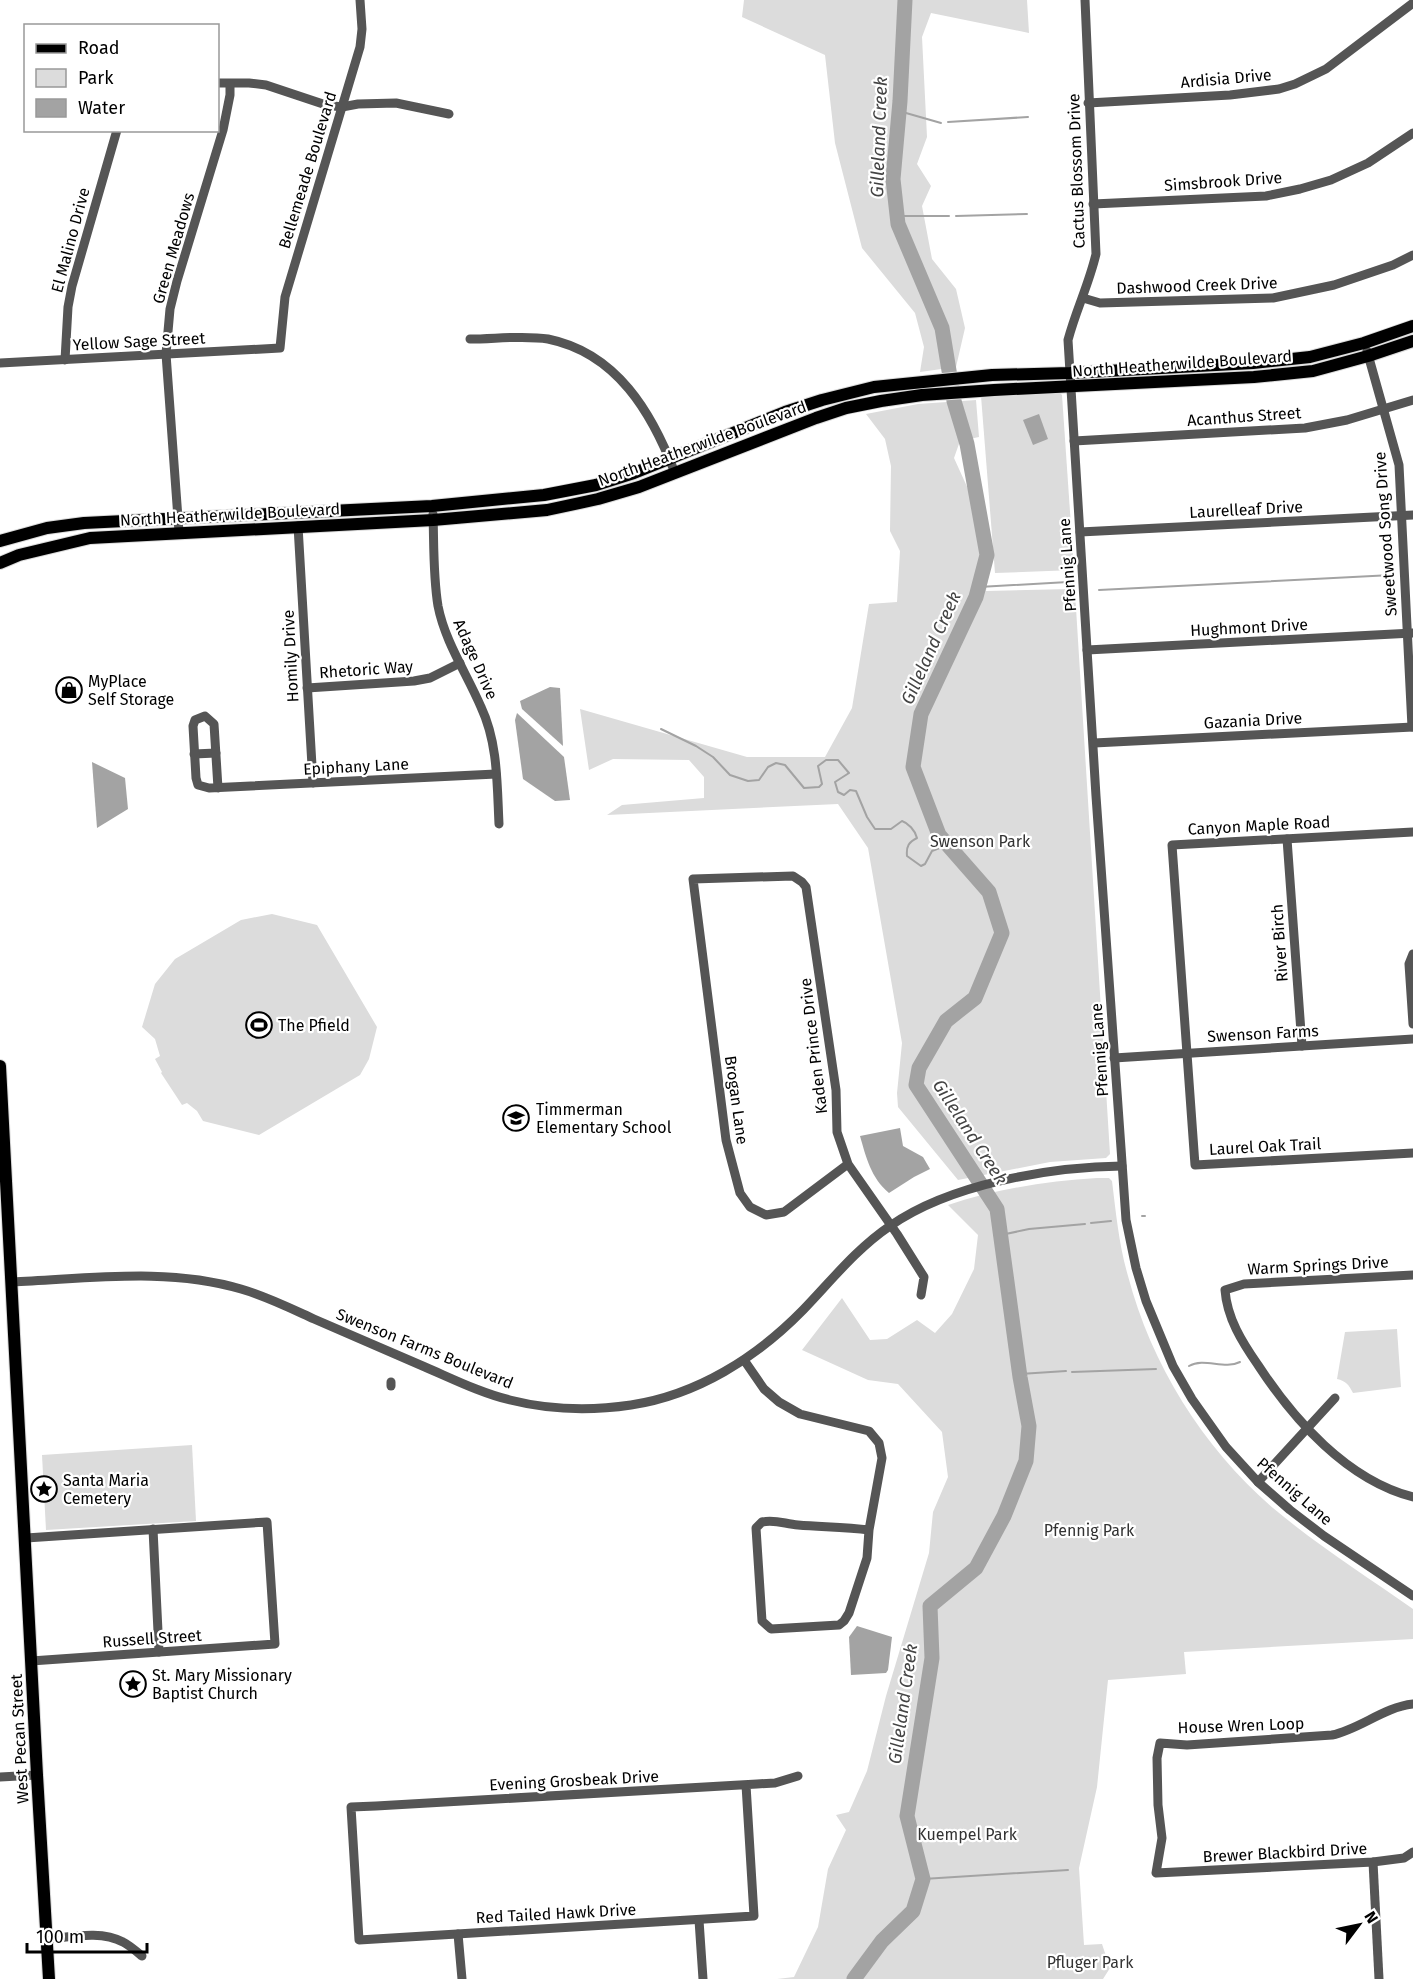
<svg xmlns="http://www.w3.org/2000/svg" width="1413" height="1979" font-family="'Fira Sans',sans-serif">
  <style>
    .green { fill: #dcdcdc }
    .water { fill: #a3a3a3 }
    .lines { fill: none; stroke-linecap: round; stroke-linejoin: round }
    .stream { stroke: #a3a3a3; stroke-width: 2 }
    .river { stroke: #a3a3a3; stroke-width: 15 }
    .major-casing { stroke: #dbdbdb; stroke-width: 14 }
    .minor { stroke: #555; stroke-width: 9 }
    .major { stroke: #000; stroke-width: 12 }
    .labels { text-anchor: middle; stroke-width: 4.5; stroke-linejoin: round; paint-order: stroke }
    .street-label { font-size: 16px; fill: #000; stroke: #fff }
    .poi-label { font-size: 16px; fill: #000; stroke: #fff; text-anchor: start }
    .park-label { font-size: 16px; fill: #333; stroke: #fff }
    .water-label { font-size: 18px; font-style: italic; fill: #444; stroke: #fff }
  </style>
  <rect width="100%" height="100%" fill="#fff"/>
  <g class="green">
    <polygon points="744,0 1027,0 1029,33 931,13 922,37 927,137 917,164 931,186 922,206 932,259 956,289 965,328 956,367 920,372 924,347 915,313 862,248 835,143 825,55 742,17"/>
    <polygon points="1058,391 1062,395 1074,570 995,573 981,396"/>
    <polygon points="976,400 979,437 960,441 954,458 984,524 990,565 986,591 1070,589 1071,592 1075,592 1110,1154 1106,1158 1050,1162 958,1180 898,1107 897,1093 902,1043 868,848 838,804 607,815 622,805 704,798 704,777 689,760 613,759 589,770 580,709 747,757 825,757 852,708 869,604 897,602 900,551 890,531 891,466 885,439 866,414 918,404"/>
    <polygon points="272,914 317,925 377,1027 369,1059 360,1075 259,1135 203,1121 197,1111 187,1103 182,1105 161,1073 162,1072 155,1059 160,1056 155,1039 142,1027 155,984 175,959 241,920"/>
    <path d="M 1097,1178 L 1109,1178 L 1112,1181 C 1116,1213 1119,1245 1128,1276 C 1151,1364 1203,1448 1273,1508 C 1317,1545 1366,1576 1413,1609 L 1413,1639 L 1184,1652 L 1186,1674 L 1108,1680 L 1097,1787 L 1079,1868 L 1084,1945 L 1102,1944 L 1110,1968 L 1103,1979 L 777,1979 L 794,1977 L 818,1927 L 828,1869 L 846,1830 L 836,1815 L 849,1812 L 867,1771 L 886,1696 L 929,1553 L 933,1512 L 948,1477 L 942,1432 L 898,1384 L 868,1380 L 802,1350 L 842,1298 L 870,1340 L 887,1339 L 917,1320 L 935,1333 L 952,1314 L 974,1269 L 978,1235 L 948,1205 C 996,1189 1047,1181 1097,1178 Z"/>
    <path d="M 1397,1329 L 1401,1387 L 1353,1393 C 1349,1385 1346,1381 1337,1379 L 1345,1332 Z"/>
    <polygon points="192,1445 196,1521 46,1530 42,1455"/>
  </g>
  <g class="water">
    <polygon points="1039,414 1048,439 1033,445 1023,420"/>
    <polygon points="550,687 560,688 563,746 522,709 520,701"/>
    <polygon points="517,713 564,757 570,800 555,801 523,779 515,720"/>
    <polygon points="92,762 125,778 128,809 97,828"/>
    <path d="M 900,1128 L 903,1146 L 923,1157 L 930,1169 L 914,1177 L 889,1193 C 871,1178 866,1157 860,1136 Z"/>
    <polygon points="857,1626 892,1637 888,1670 886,1673 851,1675 849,1637"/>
  </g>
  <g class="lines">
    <g class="stream">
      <polyline points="899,111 941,123"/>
      <polyline points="948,122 1028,117"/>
      <polyline points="897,216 949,216"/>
      <polyline points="956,216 1027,214"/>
      <polyline points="979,587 1068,582"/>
      <polyline points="1099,590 1392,575"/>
      <path d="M 661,729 L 696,746 L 713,757 L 730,775 L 748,781 L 759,780 L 768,767 L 776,763 L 785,765 L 804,788 L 819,787 L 822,784 L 818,766 L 826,760 L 838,760 L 849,773 L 835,782 L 838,792 L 844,795 L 850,790 L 856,791 L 867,817 L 875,829 L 891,829 L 902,821 C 908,823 915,830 917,838 C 909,842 906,846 907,856 L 921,866 L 925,864 L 932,851 L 947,845"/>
      <polyline points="1142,1216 1145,1216"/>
      <polyline points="1091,1223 1111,1221"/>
      <polyline points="1001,1235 1029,1229 1085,1224"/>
      <path d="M 1189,1366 C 1204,1357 1224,1370 1240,1362"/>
      <polyline points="1072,1372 1156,1369"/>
      <polyline points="1020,1374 1066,1371"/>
      <polyline points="923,1879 1068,1870"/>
    </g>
    <polyline class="river" points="854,1979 882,1941 913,1911 923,1879 907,1816 932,1658 930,1606 976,1568 1004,1516 1026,1461 1029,1426 1020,1377 997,1209 916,1085 919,1068 946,1021 975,998 1002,933 989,892 939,835 913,767 921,714 976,597 987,555 967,444 954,401 942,328 898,224 893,179 900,101 905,0"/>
    <g class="major-casing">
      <g id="major">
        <polyline points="0,541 47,528 84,523 432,506 544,495 596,485 634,473 785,412 822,400 874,387 992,375 1070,373 1253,363 1310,357 1364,343 1413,326"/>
        <polyline points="0,563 19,555 90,538 433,520 547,510 598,499 639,487 816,418 846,408 881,401 922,395 994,390 1254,377 1313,371 1368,356 1413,341"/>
        <polyline points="0,1066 37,1775 49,1979"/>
      </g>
    </g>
    <g class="minor">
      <path d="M 1085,0 L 1096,254 C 1089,284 1076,310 1068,340 L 1096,796 L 1121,1148 L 1126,1220 L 1136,1268 L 1146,1301 L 1173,1366 L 1192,1399 L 1226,1447 L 1258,1482 L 1290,1510 L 1324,1536 L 1413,1596"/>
      <polyline points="218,83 249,83 266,85 326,105 342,107 358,104 396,103 449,114"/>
      <polyline points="1088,103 1230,95 1279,89 1295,84 1326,69 1413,3"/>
      <polyline points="1093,204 1266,196 1300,189 1331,180 1368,163 1413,133"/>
      <polyline points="1083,298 1100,303 1273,298 1334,285 1393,265 1413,255"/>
      <path d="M 470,339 C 494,339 525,335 548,339 C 617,353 652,413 675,473"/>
      <polyline points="1367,351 1399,465 1412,727"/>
      <polyline points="65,360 68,307 72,286 117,130"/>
      <polyline points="0,363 280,348 285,297 360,47 362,29 360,0"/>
      <polyline points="1074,441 1305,428 1347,420 1413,400"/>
      <path d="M 433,514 C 434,544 433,576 438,606 C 445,642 467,674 481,707 C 498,743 497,784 499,824"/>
      <polyline points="298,526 313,783"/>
      <polyline points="179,532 166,354 170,309 177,281 223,130 230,95 230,84"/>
      <polyline points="1080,532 1413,515"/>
      <polyline points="1087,650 1413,633"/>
      <polyline points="307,688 414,681 430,678 460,663"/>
      <polyline points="1094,743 1413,727"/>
      <polyline points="194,754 216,753"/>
      <polyline points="218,788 214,724 205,716 195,720 193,726 196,778 198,785 209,788 496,774"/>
      <polyline points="1413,832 1172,845 1195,1165 1413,1153"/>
      <polyline points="1287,839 1302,1046"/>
      <polyline points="1413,954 1409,964 1413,1024"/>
      <polyline points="1114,1058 1413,1039"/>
      <polyline points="848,1164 784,1212 766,1215 750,1207 740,1193 726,1140 693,879 793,876 802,882 806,887 836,1090 837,1132 848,1164 897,1234 924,1277 921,1295"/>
      <path d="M 1413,1275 L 1244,1284 L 1225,1290 C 1227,1318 1242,1342 1258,1365 C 1294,1420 1347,1480 1413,1497"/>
      <path d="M 12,1282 C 88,1279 167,1267 241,1289 C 266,1296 290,1308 314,1319 C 351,1335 388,1351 425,1367 C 453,1379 481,1393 510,1400 C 550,1410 591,1411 631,1405 C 697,1395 756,1358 803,1310 C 831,1281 856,1249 890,1226 C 950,1184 1049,1167 1122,1166"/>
      <path d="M 744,1360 L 764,1389 L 779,1402 L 800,1414 L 869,1431 L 879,1443 L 882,1458 L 869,1530 L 867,1558 L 849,1613 L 844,1621 L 839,1625 L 771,1629 L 762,1621 L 756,1528 L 762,1522 C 775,1519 785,1524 798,1525 C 822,1527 845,1527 869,1530"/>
      <polyline points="391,1382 391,1386"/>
      <polyline points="1258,1482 1335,1398"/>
      <polyline points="153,1529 159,1652"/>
      <polyline points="26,1538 267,1522 275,1644 31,1661"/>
      <path d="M 1413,1704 C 1384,1707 1360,1729 1332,1735 L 1187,1745 L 1160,1743 L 1157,1758 L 1158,1805 L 1162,1838 L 1156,1873 L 1373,1862 L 1404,1858 L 1413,1852"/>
      <polyline points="0,1777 37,1775"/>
      <polyline points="746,1785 754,1916 359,1940 351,1807 376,1806 757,1784 775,1783 798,1776"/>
      <polyline points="1373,1862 1379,1979"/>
      <polyline points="699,1920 703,1979"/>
      <polyline points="458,1934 462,1979"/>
      <path d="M 47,1939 C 71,1937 101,1930 123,1942 C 129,1945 136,1951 142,1956"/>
    </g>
    <use href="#major" class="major"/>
  </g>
  <defs>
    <g id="shop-ring" transform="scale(1.35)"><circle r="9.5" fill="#fff" stroke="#000" stroke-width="1.5"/><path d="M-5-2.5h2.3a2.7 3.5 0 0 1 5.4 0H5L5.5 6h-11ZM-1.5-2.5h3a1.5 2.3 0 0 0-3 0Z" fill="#000"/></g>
    <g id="stadium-ring" transform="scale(1.35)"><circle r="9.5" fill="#fff" stroke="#000" stroke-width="1.5"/><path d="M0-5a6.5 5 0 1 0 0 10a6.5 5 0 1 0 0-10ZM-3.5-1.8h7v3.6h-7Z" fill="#000"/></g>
    <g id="school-ring" transform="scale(1.35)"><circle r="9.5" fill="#fff" stroke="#000" stroke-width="1.5"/><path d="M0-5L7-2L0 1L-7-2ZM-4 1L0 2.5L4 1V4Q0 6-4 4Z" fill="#000"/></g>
    <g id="sight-ring" transform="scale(1.35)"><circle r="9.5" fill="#fff" stroke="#000" stroke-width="1.5"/><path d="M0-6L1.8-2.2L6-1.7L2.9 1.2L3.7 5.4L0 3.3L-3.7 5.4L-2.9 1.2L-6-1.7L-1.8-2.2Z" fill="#000"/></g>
  </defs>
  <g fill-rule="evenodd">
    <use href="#shop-ring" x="69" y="690"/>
    <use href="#stadium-ring" x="259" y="1025"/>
    <use href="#school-ring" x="516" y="1118"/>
    <use href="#sight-ring" x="44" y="1489"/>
    <use href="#sight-ring" x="133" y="1684"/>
  </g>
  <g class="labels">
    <g class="street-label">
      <text transform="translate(1226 78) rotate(-5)" y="6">Ardisia Drive</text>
      <text transform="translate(307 170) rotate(-73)" y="6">Bellemeade Boulevard</text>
      <text transform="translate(1076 171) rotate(-92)" y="6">Cactus Blossom Drive</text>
      <text transform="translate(1223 181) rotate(-4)" y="6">Simsbrook Drive</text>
      <text transform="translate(70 240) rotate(-75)" y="6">El Malino Drive</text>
      <text transform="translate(173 248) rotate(-74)" y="6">Green Meadows</text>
      <text transform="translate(1197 285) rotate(-2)" y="6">Dashwood Creek Drive</text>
      <text transform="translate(139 341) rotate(-3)" y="6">Yellow Sage Street</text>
      <text transform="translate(1182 363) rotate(-4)" y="6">North Heatherwilde Boulevard</text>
      <text transform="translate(1244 416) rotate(-4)" y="6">Acanthus Street</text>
      <text transform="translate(702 443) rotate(-20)" y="6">North Heatherwilde Boulevard</text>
      <text transform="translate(1246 509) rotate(-3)" y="6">Laurelleaf Drive</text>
      <text transform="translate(230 514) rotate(-3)" y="6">North Heatherwilde Boulevard</text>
      <text transform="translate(1385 534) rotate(-94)" y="6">Sweetwood Song Drive</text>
      <text transform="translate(1067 565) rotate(-94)" y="6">Pfennig Lane</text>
      <text transform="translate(1249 627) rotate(-3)" y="6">Hughmont Drive</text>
      <text transform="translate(290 656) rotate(-93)" y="6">Homily Drive</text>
      <text transform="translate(476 659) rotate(66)" y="6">Adage Drive</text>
      <text transform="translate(366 669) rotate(-4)" y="6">Rhetoric Way</text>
      <text transform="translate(1253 720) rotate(-3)" y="6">Gazania Drive</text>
      <text transform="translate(356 766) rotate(-3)" y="6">Epiphany Lane</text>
      <text transform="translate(1259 825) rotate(-3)" y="6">Canyon Maple Road</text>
      <text transform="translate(1279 943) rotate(-94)" y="6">River Birch</text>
      <text transform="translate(1263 1033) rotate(-3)" y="6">Swenson Farms</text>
      <text transform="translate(813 1046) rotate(-97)" y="6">Kaden Prince Drive</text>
      <text transform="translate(1099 1050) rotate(-94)" y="6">Pfennig Lane</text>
      <text transform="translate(737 1100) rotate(82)" y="6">Brogan Lane</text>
      <text transform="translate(1265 1146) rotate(-3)" y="6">Laurel Oak Trail</text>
      <text transform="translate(1318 1265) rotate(-3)" y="6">Warm Springs Drive</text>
      <text transform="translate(425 1348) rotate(22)" y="6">Swenson Farms Boulevard</text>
      <text transform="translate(1295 1491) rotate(41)" y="6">Pfennig Lane</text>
      <text transform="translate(152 1638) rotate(-4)" y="6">Russell Street</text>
      <text transform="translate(1241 1725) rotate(-2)" y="6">House Wren Loop</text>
      <text transform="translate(19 1739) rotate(-93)" y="6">West Pecan Street</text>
      <text transform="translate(574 1780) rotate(-3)" y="6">Evening Grosbeak Drive</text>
      <text transform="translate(1285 1852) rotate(-3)" y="6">Brewer Blackbird Drive</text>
      <text transform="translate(556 1913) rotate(-3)" y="6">Red Tailed Hawk Drive</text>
    </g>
    <g class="poi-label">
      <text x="88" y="687">MyPlace<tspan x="88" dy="18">Self Storage</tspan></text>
      <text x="278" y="1031">The Pfield</text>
      <text x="536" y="1115">Timmerman<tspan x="536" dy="18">Elementary School</tspan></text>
      <text x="63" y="1486">Santa Maria<tspan x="63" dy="18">Cemetery</tspan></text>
      <text x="152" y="1681">St. Mary Missionary<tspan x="152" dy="18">Baptist Church</tspan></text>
    </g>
    <g class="park-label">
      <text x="980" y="847">Swenson Park</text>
      <text x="1089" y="1536">Pfennig Park</text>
      <text x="967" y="1840">Kuempel Park</text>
      <text x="1090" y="1968">Pfluger Park</text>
    </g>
    <g class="water-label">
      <text transform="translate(879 137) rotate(-88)" y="6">Gilleland Creek</text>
      <text transform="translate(931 648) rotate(-66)" y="6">Gilleland Creek</text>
      <text transform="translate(970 1132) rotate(57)" y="6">Gilleland Creek</text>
      <text transform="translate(903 1704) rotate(-82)" y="6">Gilleland Creek</text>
    </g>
  </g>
  <rect x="24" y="24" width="195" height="108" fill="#ffffff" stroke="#999999" stroke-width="1.5"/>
  <rect x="36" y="44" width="30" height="9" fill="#000000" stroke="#999999" stroke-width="1.5"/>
  <text x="78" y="54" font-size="18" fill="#000000">Road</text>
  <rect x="36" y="69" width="30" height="18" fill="#dcdcdc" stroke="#999999" stroke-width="1.5"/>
  <text x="78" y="84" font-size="18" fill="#000000">Park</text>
  <rect x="36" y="99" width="30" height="18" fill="#a3a3a3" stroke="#999999" stroke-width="1.5"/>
  <text x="78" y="114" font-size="18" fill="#000000">Water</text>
  <g transform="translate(1359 1925) rotate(58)" stroke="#ffffff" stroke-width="4.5" paint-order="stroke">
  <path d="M0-4.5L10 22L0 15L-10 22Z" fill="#000000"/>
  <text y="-9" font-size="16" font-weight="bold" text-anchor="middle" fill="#000000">N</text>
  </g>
  <path d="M27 1943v9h120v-9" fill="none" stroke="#000000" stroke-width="3"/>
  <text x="36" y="1943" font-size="18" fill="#000000" stroke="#ffffff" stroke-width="4.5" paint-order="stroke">100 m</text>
</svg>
